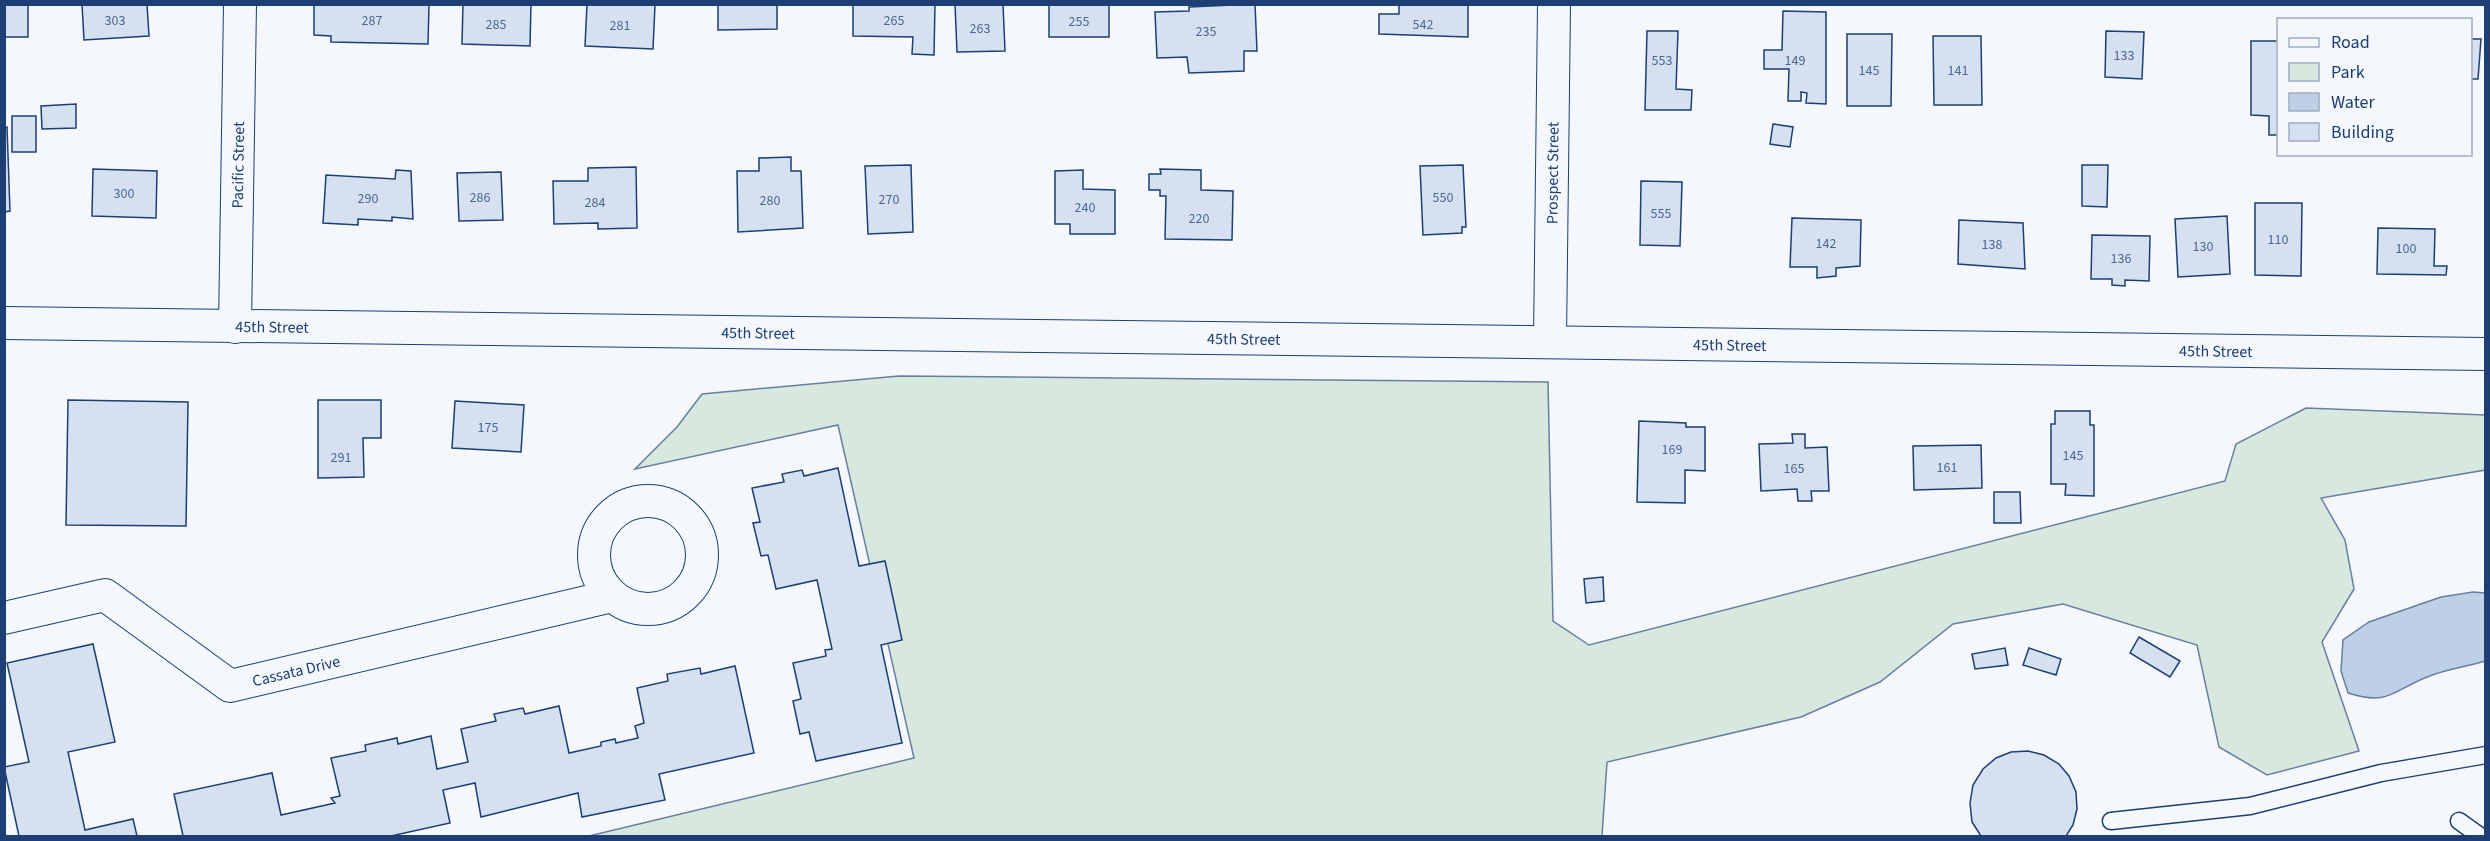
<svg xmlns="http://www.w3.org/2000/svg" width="2490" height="841" font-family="'Source Sans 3',sans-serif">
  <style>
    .green { fill: #d7e8df; stroke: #687fa3; stroke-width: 1.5 }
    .water { fill: #bed0e5; stroke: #687fa3; stroke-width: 1.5 }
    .building { fill: #d5e0f0; stroke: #1d3f73; stroke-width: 1.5 }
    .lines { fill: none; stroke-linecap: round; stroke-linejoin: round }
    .lane-casing { stroke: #1d3f73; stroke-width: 19 }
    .street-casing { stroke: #1d3f73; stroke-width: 34 }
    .lane { stroke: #f4f7fb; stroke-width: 16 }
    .street { stroke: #f4f7fb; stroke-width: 32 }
    .labels { text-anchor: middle; stroke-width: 4.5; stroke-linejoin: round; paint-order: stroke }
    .number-label { font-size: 14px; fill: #4b6792 }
    .street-label { font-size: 16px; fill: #1d3f73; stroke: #f4f7fb }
  </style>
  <rect width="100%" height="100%" fill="#f4f7fb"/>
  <polygon class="green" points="899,376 1548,382 1553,621 1589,645 2225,481 2236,444 2306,408 2485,415 2485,470 2321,498 2345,540 2354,589 2322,642 2359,751 2267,775 2219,747 2197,645 2063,604 1953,624 1880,682 1801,717 1607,762 1602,836 589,836 914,758 838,425 635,469 677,427 702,394"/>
  <path class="water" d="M 2473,592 L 2485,593 L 2485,661 C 2466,667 2445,669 2427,677 C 2392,691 2389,706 2348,693 L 2341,671 L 2343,640 L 2369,622 L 2441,597 Z"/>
  <g class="building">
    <rect x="4" y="4" width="24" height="33"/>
    <polygon points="82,4 147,4 149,36 84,40"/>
    <polygon points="314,4 429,4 428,44 331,42 331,36 314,35"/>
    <polygon points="463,4 531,4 530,46 462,44"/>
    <polygon points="587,4 655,5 653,49 585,46"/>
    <polygon points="718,4 777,4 777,29 718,30"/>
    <polygon points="853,4 935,4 934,55 912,54 913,37 853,36"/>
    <polygon points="955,4 1003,4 1005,51 957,52"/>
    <rect x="1049" y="4" width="60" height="33"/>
    <polygon points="1255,4 1257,51 1244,51 1244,71 1189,73 1187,57 1157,58 1155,12 1189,11 1189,7"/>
    <polygon points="1399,4 1468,4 1468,37 1379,34 1379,14 1399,14"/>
    <polygon points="1783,11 1826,12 1826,104 1806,103 1807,93 1801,92 1801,101 1788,101 1789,69 1764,69 1764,50 1782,50"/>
    <polygon points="1647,31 1678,31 1676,89 1692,90 1691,110 1645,110"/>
    <polygon points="2106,31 2144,32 2142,79 2105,77"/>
    <polygon points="1847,34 1892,34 1891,106 1847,106"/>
    <polygon points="1933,36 1981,36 1982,105 1934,105"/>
    <polygon points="2470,39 2481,39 2478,79 2470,79"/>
    <polygon points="2251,41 2278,41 2278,135 2269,135 2269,116 2251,115"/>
    <polygon points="76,104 76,128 42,129 41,106"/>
    <rect x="12" y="116" width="24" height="36"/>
    <polygon points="1773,124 1793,127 1790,147 1770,144"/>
    <polygon points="7,127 10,211 4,212 4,128"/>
    <polygon points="791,157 791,171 801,171 803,228 738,232 737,171 759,171 759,158"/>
    <polygon points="911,165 913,232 868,234 865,166"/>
    <polygon points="1463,165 1466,227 1462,227 1462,233 1423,235 1420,166"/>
    <polygon points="2082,165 2108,165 2107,207 2082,206"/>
    <polygon points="636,167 637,228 598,229 598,223 554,224 553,181 588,181 588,168"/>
    <polygon points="93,169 157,171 156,218 92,216"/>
    <polygon points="1160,169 1201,170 1201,190 1233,191 1232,240 1165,239 1166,196 1160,196 1160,190 1149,190 1149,174 1161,174"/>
    <polygon points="396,170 411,171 413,219 392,217 392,221 358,219 358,225 323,223 326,175 395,179"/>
    <polygon points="1083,170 1083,189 1115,190 1115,234 1070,234 1070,224 1055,224 1055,171"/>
    <polygon points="501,172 503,220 459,221 457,173"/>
    <polygon points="1641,181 1682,182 1680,246 1640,245"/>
    <polygon points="2255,203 2302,203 2301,276 2255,275"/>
    <polygon points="2227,216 2230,274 2178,277 2175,219"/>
    <polygon points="1792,218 1861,220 1860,266 1836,268 1836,276 1817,278 1817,267 1790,267"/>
    <polygon points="1959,220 2023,223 2025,269 1958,264"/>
    <polygon points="2378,228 2435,229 2434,266 2447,266 2446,275 2377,274"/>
    <polygon points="2092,235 2150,236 2149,281 2125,280 2125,286 2112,285 2112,279 2091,279"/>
    <polygon points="68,400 188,402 186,526 66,525"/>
    <polygon points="318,400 381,400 381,438 363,438 364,477 318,478"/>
    <polygon points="455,401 524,405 521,452 452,448"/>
    <polygon points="2055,411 2090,411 2090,425 2094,425 2094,496 2065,495 2066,484 2051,484 2051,424 2055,424"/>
    <polygon points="1639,421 1686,423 1686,427 1705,427 1705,471 1685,470 1685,503 1637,502"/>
    <polygon points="1792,434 1805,434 1805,448 1827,447 1829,491 1811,491 1812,501 1798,501 1797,489 1761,491 1759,444 1793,443"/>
    <polygon points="1981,445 1982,488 1914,490 1913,446"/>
    <polygon points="838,468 859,566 885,561 902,640 881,645 902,743 816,761 809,732 800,734 793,701 801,699 793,663 826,656 825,650 832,649 817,580 776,589 768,555 761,556 753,523 760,522 752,488 784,482 782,474 802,470 804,476"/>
    <polygon points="1994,492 2020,492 2021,523 1994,523"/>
    <polygon points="1603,577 1604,601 1586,603 1584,579"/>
    <polygon points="2139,637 2180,661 2170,677 2130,653"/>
    <polygon points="93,644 115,742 68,752 85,830 133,819 137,836 19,836 4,767 29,762 7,663"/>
    <polygon points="2005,648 2008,665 1975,669 1972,654"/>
    <polygon points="2029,648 2061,659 2056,675 2023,665"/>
    <polygon points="735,666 754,753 659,774 665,800 582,817 578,793 481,817 475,783 443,790 450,823 391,836 183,836 174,794 272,773 281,815 335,803 331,798 340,796 331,758 366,751 365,745 397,738 398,744 431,736 437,769 468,762 461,729 496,721 494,714 523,708 525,714 559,706 569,753 601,746 601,742 615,739 616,743 638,738 635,726 644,723 637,688 668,681 667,674 700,668 701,674"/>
    <polygon points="2028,751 2044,755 2059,764 2069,776 2076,792 2077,809 2073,825 2066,836 1981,836 1972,822 1970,803 1973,785 1983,769 1996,758 2011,752"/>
  </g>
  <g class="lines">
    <g class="lane-casing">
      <g id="lane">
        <polyline points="2111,821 2250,806 2381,773 2486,755"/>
        <polyline points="2459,821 2480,836"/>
      </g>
    </g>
    <g class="street-casing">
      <g id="street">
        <path id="s1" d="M 4,323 L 2486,354"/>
        <path id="s2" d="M 235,327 L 240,4"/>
        <path id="s3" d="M 1550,341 L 1554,4"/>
        <circle cx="648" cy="555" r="54"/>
        <path id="s4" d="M 4,618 L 105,595 L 230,686 L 612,596"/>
      </g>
    </g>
    <use href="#lane" class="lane"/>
    <use href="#street" class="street"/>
  </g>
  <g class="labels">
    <g class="number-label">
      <text x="115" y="25">303</text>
      <text x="372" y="25">287</text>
      <text x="894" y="25">265</text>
      <text x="1079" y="26">255</text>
      <text x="496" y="29">285</text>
      <text x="1423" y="29">542</text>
      <text x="620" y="30">281</text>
      <text x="980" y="33">263</text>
      <text x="1206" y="36">235</text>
      <text x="2124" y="60">133</text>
      <text x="1662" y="65">553</text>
      <text x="1795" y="65">149</text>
      <text x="1869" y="75">145</text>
      <text x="1958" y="75">141</text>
      <text x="124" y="198">300</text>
      <text x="480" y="202">286</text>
      <text x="1443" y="202">550</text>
      <text x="368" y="203">290</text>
      <text x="889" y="204">270</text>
      <text x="770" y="205">280</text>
      <text x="595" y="207">284</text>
      <text x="1085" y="212">240</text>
      <text x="1661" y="218">555</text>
      <text x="1199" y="223">220</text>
      <text x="2278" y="244">110</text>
      <text x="1826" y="248">142</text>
      <text x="1992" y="249">138</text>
      <text x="2203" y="251">130</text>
      <text x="2406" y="253">100</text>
      <text x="2121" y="263">136</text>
      <text x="488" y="432">175</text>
      <text x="1672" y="454">169</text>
      <text x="2073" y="460">145</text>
      <text x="341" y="462">291</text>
      <text x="1947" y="472">161</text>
      <text x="1794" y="473">165</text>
    </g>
    <g class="street-label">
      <text dy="6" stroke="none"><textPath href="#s2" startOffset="162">Pacific Street</textPath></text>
      <text dy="6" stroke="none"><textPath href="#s3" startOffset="168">Prospect Street</textPath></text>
      <text dy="6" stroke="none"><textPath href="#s1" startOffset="268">45th Street</textPath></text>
      <text dy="6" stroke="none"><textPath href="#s1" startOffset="754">45th Street</textPath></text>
      <text dy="6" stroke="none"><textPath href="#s1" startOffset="1240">45th Street</textPath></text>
      <text dy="6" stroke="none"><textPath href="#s1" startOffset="1726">45th Street</textPath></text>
      <text dy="6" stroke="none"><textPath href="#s1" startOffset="2212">45th Street</textPath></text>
      <text dy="6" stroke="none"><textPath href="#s4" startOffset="326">Cassata Drive</textPath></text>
    </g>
  </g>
  <rect width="2490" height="841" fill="none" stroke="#1d3f73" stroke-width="12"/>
  <rect x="2277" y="18" width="195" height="138" fill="#f4f7fb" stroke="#9eadc5" stroke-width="1.5"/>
  <rect x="2289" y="38" width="30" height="9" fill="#f4f7fb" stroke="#9eadc5" stroke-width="1.5"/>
  <text x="2331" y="48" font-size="18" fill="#1d3f73">Road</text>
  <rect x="2289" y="63" width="30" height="18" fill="#d7e8df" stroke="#9eadc5" stroke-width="1.5"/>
  <text x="2331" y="78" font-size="18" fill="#1d3f73">Park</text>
  <rect x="2289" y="93" width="30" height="18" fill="#bed0e5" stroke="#9eadc5" stroke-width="1.5"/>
  <text x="2331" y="108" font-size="18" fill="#1d3f73">Water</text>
  <rect x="2289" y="123" width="30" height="18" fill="#d5e0f0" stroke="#9eadc5" stroke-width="1.5"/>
  <text x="2331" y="138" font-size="18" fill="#1d3f73">Building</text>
</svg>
